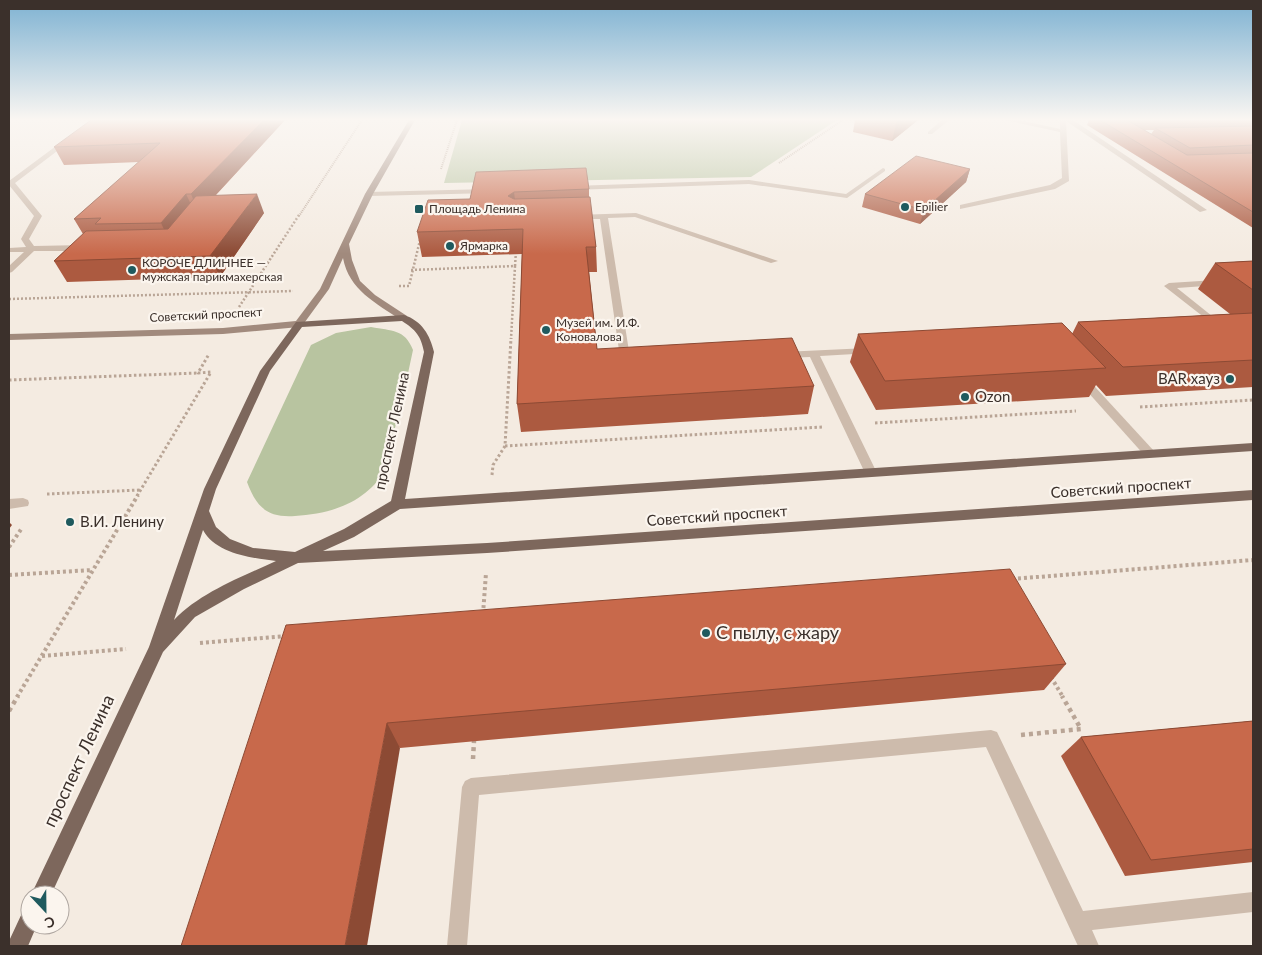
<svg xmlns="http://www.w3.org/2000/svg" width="1262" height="955" font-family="Lato,sans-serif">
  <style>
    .green { fill: #b8c4a0 }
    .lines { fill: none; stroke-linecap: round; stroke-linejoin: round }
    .path-far4 { stroke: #b9a596; stroke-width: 2; stroke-dasharray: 1 1; stroke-linecap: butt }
    .path-far3 { stroke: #b9a596; stroke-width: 2.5; stroke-dasharray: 2 2; stroke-linecap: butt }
    .path-far2 { stroke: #b9a596; stroke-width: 3; stroke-dasharray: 2.5 2.5; stroke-linecap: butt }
    .path-far1 { stroke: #b9a596; stroke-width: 4; stroke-dasharray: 3 3; stroke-linecap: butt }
    .path { stroke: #b9a596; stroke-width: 4.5; stroke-dasharray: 4 4; stroke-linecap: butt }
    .lane { fill: #cdbbac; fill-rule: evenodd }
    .secondary { fill: #a18a7d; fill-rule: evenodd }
    .primary { fill: #7d675c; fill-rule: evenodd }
    .wall { fill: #ac5a40; fill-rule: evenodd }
    .shaded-wall { fill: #8c4a34 }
    .building { fill: #c8694b; stroke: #8c4a34 }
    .poi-dot { fill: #1f5a5e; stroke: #fbf5ee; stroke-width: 2 }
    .labels { text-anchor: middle; stroke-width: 4.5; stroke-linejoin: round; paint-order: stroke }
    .far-poi-label { font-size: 12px; fill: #3b302b; stroke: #fbf5ee; text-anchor: start }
    .far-street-label { font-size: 12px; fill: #3b302b; stroke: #fbf5ee }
    .poi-label { font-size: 15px; fill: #3b302b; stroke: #fbf5ee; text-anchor: start }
    .street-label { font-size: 15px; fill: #3b302b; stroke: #fbf5ee }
    .near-poi-label { font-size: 18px; fill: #3b302b; stroke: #fbf5ee; text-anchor: start }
    .near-street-label { font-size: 18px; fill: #3b302b; stroke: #fbf5ee }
  </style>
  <rect width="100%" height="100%" fill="#f4ebe1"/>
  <g class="green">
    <polygon points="462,120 837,120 751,177 444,183"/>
    <path d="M 371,327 C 392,331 405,329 413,350 C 407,379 400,408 393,436 C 391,446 390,461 385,470 C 366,503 330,514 295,516 C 266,518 256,506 247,482 L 311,345 L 336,333 Z"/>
  </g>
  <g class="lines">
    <g class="path-far4">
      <polyline points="779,163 843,120"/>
      <polyline points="441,169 457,120"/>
      <polyline points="299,216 362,120"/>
    </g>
    <g class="path-far3">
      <polyline points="515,266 516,251"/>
      <polyline points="411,270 515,266 511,339"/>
      <polyline points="399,286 409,286 420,240"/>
      <polyline points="9,299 293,291"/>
      <polyline points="239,307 299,215"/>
    </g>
    <g class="path-far2">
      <polyline points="9,380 198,373"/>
      <polyline points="1140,407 1253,400"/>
      <polyline points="875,423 1076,411"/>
      <polyline points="505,446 822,427"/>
      <polyline points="492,475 493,465 505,446 511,338"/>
      <polyline points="47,494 140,490"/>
      <polyline points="137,496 211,372 198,373 209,354"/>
    </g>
    <g class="path-far1">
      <polyline points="9,547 22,528"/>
      <polyline points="9,575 92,570"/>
      <polyline points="1012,579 1253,560"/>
      <polyline points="483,614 486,573"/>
      <polyline points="200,643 286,636"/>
      <polyline points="42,656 126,649"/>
      <polyline points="1051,677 1063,697"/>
      <polyline points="17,697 138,495"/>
    </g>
    <g class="path">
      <polyline points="9,711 18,696"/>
      <polyline points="1021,735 1081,729 1062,696"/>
      <polyline points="473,759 474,741"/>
    </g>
    <g class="lane">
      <polygon points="91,120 98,120 15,183 42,216 29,239 34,246 84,245 88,248 84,251 34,251 12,272 9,273 9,266 24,252 9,252 9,248 26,247 21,239 34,216 9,185 9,181"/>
      <polygon points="942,120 949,120 932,134 928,134 928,132"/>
      <polygon points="1005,120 1019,120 1060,129 1060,120 1073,120 1207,210 1200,212 1066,121 1069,181 1055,189 960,209 960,205 1050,185 1062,178 1060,132"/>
      <polygon points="883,168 885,169 885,171 847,198 749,184 572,190 568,188 572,186 749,180 846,194"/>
      <polygon points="489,189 493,191 492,193 369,196 365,194 369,192"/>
      <polygon points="636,213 778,261 771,263 635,217 608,218 631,364 626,367 621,364 600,219 575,219 571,217 575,215"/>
      <polygon points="1216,280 1221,283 1219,285 1177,288 1222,324 1222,328 1219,329 1164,286 1169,283"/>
      <polygon points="868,348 873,351 872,353 820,356 877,473 871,477 865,473 810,357 783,358 778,355 783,352"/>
      <polygon points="1081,375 1085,376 1154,451 1156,454 1154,457 1146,457 1077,380 1076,378"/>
      <polygon points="23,498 28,500 29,503 28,506 9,509 9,499"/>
      <polygon points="991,730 997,732 1083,911 1253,892 1253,912 1092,930 1099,946 1078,946 986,747 479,795 467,946 447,946 462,787 465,781 471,778"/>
    </g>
    <path class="secondary" d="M 409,120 L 415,120 L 373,194 L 349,244 L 352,260 L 360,281 L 375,295 L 407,316 L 407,320 L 401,320 C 376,303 349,290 343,258 L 329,289 L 302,326 L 299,327 L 223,334 L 9,340 L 9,334 L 223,328 L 296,321 L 320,289 L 365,194 Z"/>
    <g class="primary">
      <path d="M 404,315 C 422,321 430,335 434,352 L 405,499 L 1253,443 L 1253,451 L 400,509 L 354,537 L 323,551 L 487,543 L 1253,490 L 1253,500 L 487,553 L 298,563 L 244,589 L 195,617 L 163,652 L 51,895 L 31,895 L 149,647 L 204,489 L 260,371 L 296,322 ZM 402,321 C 416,330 421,336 424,352 L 391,501 L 344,529 L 295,552 L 253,548 L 230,539 L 216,527 L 209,511 L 216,489 L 270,371 L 302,327 ZM 203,530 C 216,554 252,558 276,561 C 242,577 201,592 174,620 Z"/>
      <polygon points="30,908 30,925 37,925 28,946 9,946 9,941 23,911"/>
    </g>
  </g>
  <g class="wall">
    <polygon points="285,120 216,195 264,213 220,277 67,282 54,261 83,234 74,219 139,162 64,165 54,147"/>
    <polygon points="855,120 918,120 892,141 853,132"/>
    <path d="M 1089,120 L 1253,120 L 1253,228 L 1087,125 ZM 1144,130 L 1154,130 L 1151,134 Z"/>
    <polygon points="970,169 966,182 920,224 862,207 865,194"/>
    <polygon points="476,172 589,189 589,197 596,247 597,272 589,272 597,349 814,386 808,414 521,432 517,404 522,254 422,257 417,232 470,199"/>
    <polygon points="1253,261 1253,387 1106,396 1096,385 1089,397 876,410 850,362 858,334 1072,334 1078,322 1230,314 1198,289 1215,263"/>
    <polygon points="286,625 1066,664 1044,690 400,748"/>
    <polygon points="1253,721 1253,862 1125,876 1061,756 1081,737"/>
  </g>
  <g class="shaded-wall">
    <polygon points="264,120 285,120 199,213 191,194"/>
    <polygon points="897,120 918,120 892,141"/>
    <polygon points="970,169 966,182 920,224 924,210"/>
    <polygon points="514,192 517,215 508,196"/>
    <polygon points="186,194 195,213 170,242 161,223"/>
    <polygon points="257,194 264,213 220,277 210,256"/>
    <polygon points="9,522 12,525 9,529"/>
    <polygon points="387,723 400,748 367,946 345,946"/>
  </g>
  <g class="building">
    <polygon points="91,120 264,120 191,194 186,194 161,223 95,224 101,218 74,219 160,143 54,147"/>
    <polygon points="1100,120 1127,120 1187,155 1253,153 1253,212"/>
    <polygon points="1253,126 1253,145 1190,148 1155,128"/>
    <polygon points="916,156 970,169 924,210 865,194"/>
    <polygon points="586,168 589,189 514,192 508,196 514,199 590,197 596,247 586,247 597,349 792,338 814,386 517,404 523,229 417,232 428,200 470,199 476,172"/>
    <polygon points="257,194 210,256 54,261 86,231 168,229 196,196"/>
    <polygon points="1253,261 1253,290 1215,263"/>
    <polygon points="1253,313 1253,360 1123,367 1078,322"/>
    <polygon points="1062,323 1106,368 885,381 858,334"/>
    <polygon points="1010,569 1066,664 387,723 345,946 181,946 286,625"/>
    <polygon points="1253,721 1253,849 1151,860 1081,737"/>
  </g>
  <linearGradient id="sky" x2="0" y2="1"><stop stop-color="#7eb2d2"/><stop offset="0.47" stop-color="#faf6f2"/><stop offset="1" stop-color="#faf6f2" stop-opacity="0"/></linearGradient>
  <rect width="1262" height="254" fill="url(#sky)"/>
  <g class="poi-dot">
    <circle cx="905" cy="207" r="5"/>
    <rect x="414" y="204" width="10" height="10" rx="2.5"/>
    <circle cx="450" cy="246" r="5"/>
    <circle cx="132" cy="270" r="5"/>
    <circle cx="546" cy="330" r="5"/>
    <circle cx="1230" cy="379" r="5"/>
    <circle cx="965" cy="397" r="5"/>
    <circle cx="70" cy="522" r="5"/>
    <circle cx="706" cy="633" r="5"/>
  </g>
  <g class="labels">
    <g class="far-poi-label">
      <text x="915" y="211">Epilier</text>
      <text x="429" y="213">Площадь Ленина</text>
      <text x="460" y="250">Ярмарка</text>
      <text x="142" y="267">КОРОЧЕ ДЛИННЕЕ —<tspan x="142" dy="14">мужская парикмахерская</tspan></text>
      <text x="556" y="327">Музей им. И.Ф.<tspan x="556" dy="14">Коновалова</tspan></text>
    </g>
    <g class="far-street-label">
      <text transform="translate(206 315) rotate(-3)" y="4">Советский проспект</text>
    </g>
    <g class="poi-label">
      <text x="1220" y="384" text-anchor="end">BAR хауз</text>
      <text x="975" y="402">Ozon</text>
      <text x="80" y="527">В.И. Ленину</text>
    </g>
    <g class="street-label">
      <text transform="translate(392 431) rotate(-78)" y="5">проспект Ленина</text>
      <text transform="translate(1121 488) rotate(-4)" y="5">Советский проспект</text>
      <text transform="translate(717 516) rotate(-4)" y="5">Советский проспект</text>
    </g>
    <g class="near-poi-label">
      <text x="716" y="639">С пылу, с жару</text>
    </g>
    <g class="near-street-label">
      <text transform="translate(79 761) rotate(-65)" y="6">проспект Ленина</text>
    </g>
  </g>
  <rect width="1262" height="955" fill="none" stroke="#3b302b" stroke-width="20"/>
  <g transform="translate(45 910) rotate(158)"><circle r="24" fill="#fbf5ee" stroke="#aea6a0"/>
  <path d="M0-4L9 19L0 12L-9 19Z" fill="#1f5a5e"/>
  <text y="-8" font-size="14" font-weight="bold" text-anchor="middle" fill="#3b302b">С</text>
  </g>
</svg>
